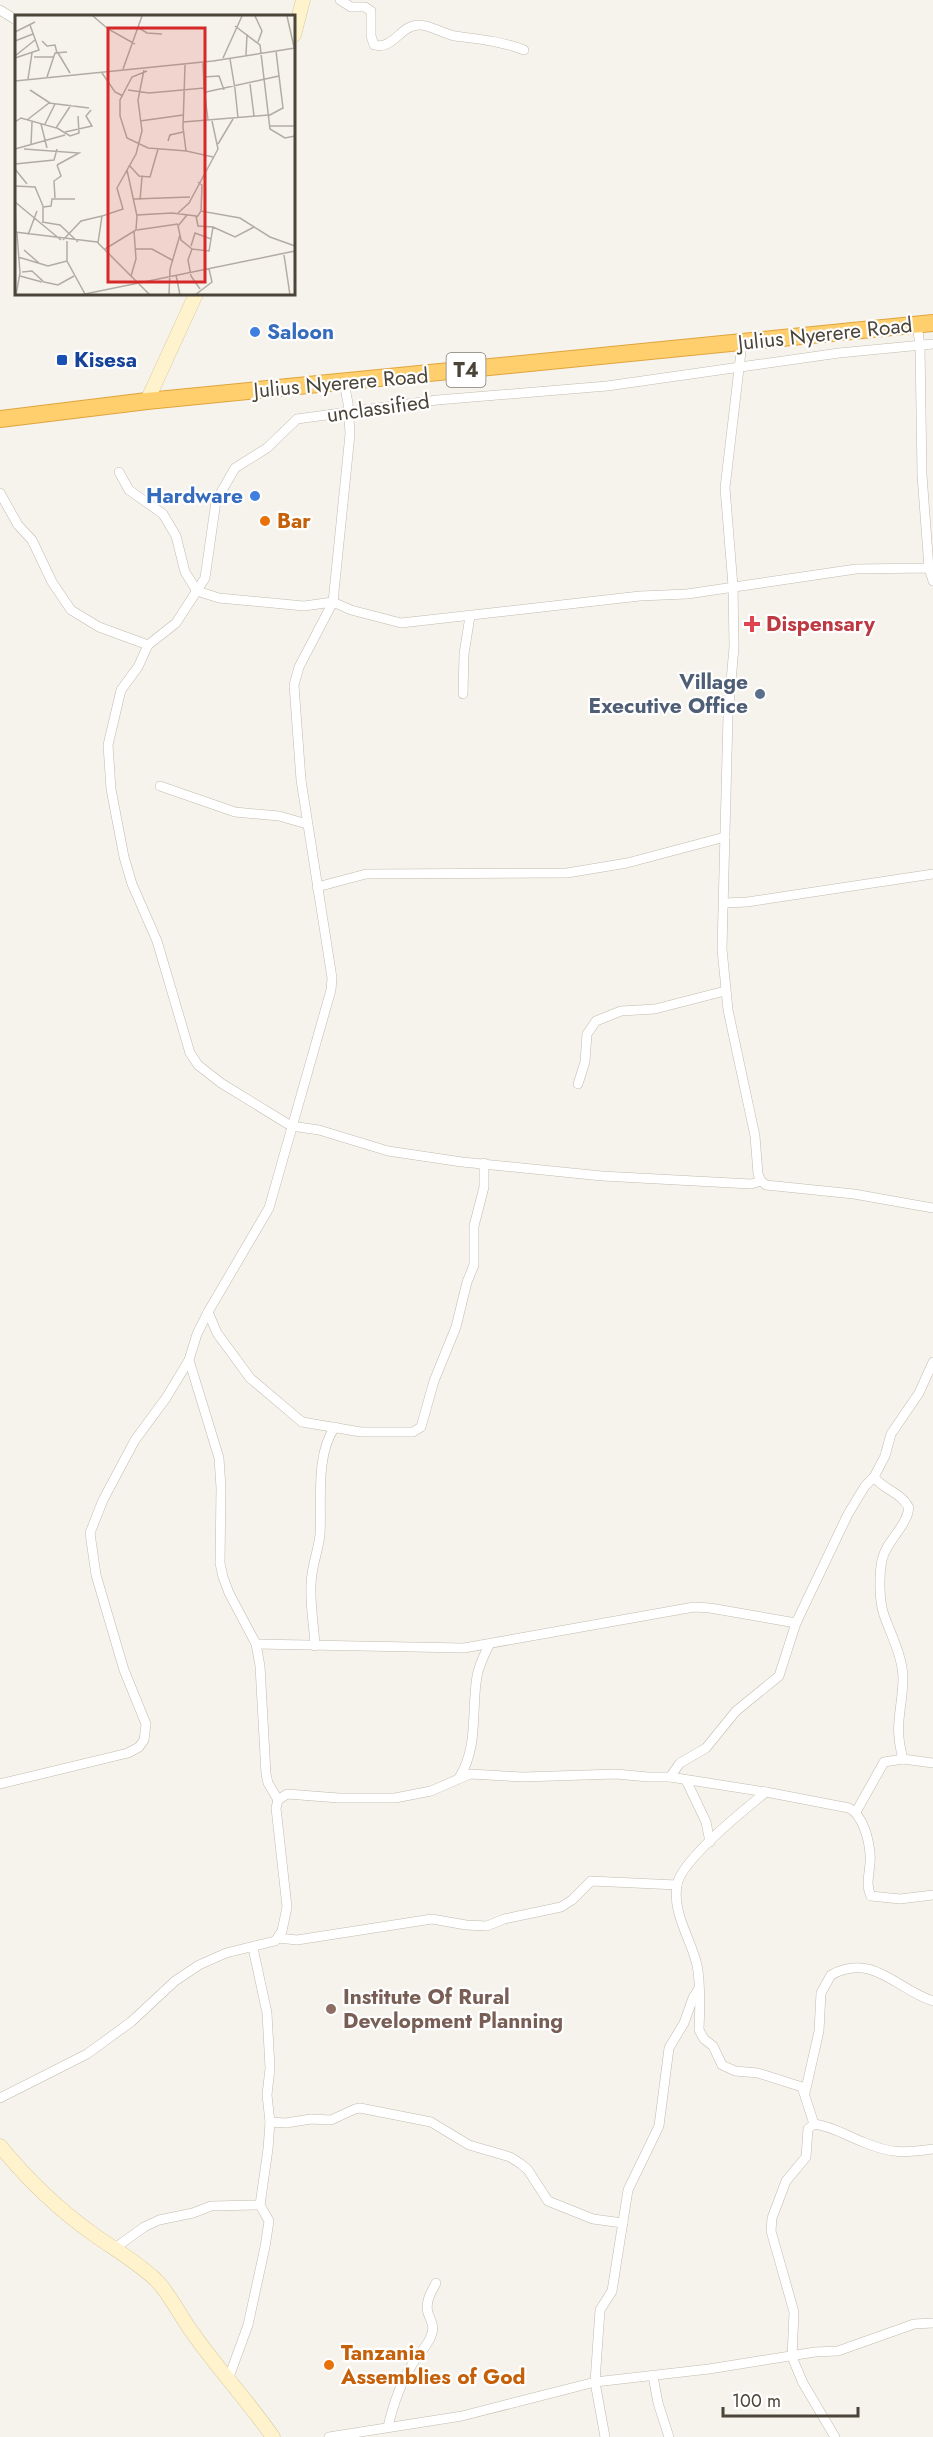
<svg xmlns="http://www.w3.org/2000/svg" width="933" height="2437" font-family="Jost,sans-serif">
  <style>
    .lines { fill: none; stroke-linecap: round; stroke-linejoin: round }
    .street-casing { stroke: #c2bbae; stroke-width: 10 }
    .secondary-casing { stroke: #d6c79b; stroke-width: 15 }
    .highway-casing { stroke: #e0a43c; stroke-width: 18 }
    .street { stroke: #fff; stroke-width: 9 }
    .secondary { stroke: #fff3cd; stroke-width: 14 }
    .highway { stroke: #ffcf6e; stroke-width: 16 }
    .shop-dot { fill: #3f7fe0; stroke: #fff; stroke-width: 2 }
    .transit-dot { fill: #1a4fb4; stroke: #fff; stroke-width: 2 }
    .food-dot { fill: #e8710a; stroke: #fff; stroke-width: 2 }
    .health-dot { fill: #e0444e; stroke: #fff; stroke-width: 2 }
    .service-dot { fill: #5c6f8a; stroke: #fff; stroke-width: 2 }
    .education-dot { fill: #8d6e63; stroke: #fff; stroke-width: 2 }
    .labels { text-anchor: middle; stroke-width: 4.5; stroke-linejoin: round; paint-order: stroke }
    .shield { fill: #fff; stroke: #817c74; stroke-width: 1.5 }
    .shield-label { font-size: 20px; font-weight: bold; fill: #4b4439 }
    .shop-label { font-size: 21px; font-weight: bold; fill: #366cbe; stroke: #fff; text-anchor: start }
    .street-label { font-size: 21px; fill: #4b4439; stroke: #fff }
    .transit-label { font-size: 21px; font-weight: bold; fill: #164399; stroke: #fff; text-anchor: start }
    .food-label { font-size: 21px; font-weight: bold; fill: #c56008; stroke: #fff; text-anchor: start }
    .health-label { font-size: 21px; font-weight: bold; fill: #be3a42; stroke: #fff; text-anchor: start }
    .service-label { font-size: 21px; font-weight: bold; fill: #4e5e75; stroke: #fff; text-anchor: end }
    .education-label { font-size: 21px; font-weight: bold; fill: #785e54; stroke: #fff; text-anchor: start }
    .inset-road { fill: none; stroke: #b2ada4; stroke-width: 1.5 }
    .view { fill: #d62828; fill-opacity: 0.15; stroke: #d62828; stroke-width: 3 }
    .inset-edge { fill: none; stroke: #4b4439; stroke-width: 3 }
  </style>
  <rect width="100%" height="100%" fill="#f6f3ec"/>
  <g class="lines">
    <g class="street-casing">
      <g id="street">
        <path d="M 340,0 L 351,7 L 365,7 L 371,11 L 371,36 L 374,45 C 394,50 400,25 419,25 C 431,25 443,34 455,36 C 478,39 501,41 524,50"/>
        <polyline points="0,10 16,20"/>
        <polyline points="917,324 920,346 922,475 929,568"/>
        <polyline points="742,343 725,488 733,586 734,647 728,716 722,949 728,1010 755,1136 758,1174 761,1181 766,1185 854,1194 933,1208"/>
        <polyline points="119,472 129,490 163,514 176,536 185,572 197,591 219,598 304,606 333,602 351,610 401,623 640,596 687,594 856,569 929,568 933,581"/>
        <polyline points="0,493 18,525 32,540 52,582 71,610 99,627 148,645"/>
        <polyline points="463,694 464,654 470,616"/>
        <polyline points="160,786 235,812 279,816 307,824"/>
        <polyline points="317,887 366,874 567,873 627,863 725,837"/>
        <polyline points="724,903 747,902 933,874"/>
        <polyline points="578,1084 585,1062 587,1034 596,1021 621,1011 655,1009 725,991"/>
        <polyline points="761,1181 751,1184 602,1176 462,1162 388,1151 319,1130 291,1126 221,1083 198,1065 190,1053 157,941 132,884 124,857 111,789 108,745 121,690 138,667 148,645 176,623 205,578 216,501 235,468 267,448 297,419 437,400 607,386 839,353 933,344"/>
        <polyline points="208,1312 217,1333 250,1378 302,1422 361,1432 413,1432 421,1427 434,1381 456,1327 467,1282 474,1265 474,1226 484,1187 484,1163"/>
        <polyline points="189,1360 219,1458 221,1488 220,1563 223,1577 229,1593 256,1644 260,1666 266,1774 268,1783 278,1800"/>
        <path d="M 874,1477 C 884,1490 902,1493 909,1508 C 906,1528 886,1541 882,1560 C 879,1575 879,1601 884,1615 C 891,1635 902,1655 903,1677 C 903,1709 893,1723 903,1759"/>
        <polyline points="256,1644 464,1648 694,1607 710,1608 796,1623"/>
        <path d="M 315,1646 C 314,1626 310,1605 311,1585 C 311,1568 318,1552 320,1535 C 322,1502 315,1455 335,1427"/>
        <polyline points="670,1777 680,1763 706,1748 736,1711 779,1676 796,1623 848,1514 865,1486 874,1477 885,1456 891,1434 919,1393 933,1362"/>
        <path d="M 459,1778 C 479,1746 471,1711 477,1676 C 479,1665 484,1655 489,1645"/>
        <polyline points="686,1780 706,1822 710,1842"/>
        <polyline points="0,1784 128,1753 139,1747 144,1740 146,1724 124,1670 96,1575 90,1533 103,1500 135,1440 166,1398 189,1360 197,1334 208,1312 269,1208 331,990 332,978 301,780 294,685 299,667 333,602 350,434 348,403 344,383"/>
        <path d="M 766,1792 C 745,1809 681,1860 677,1885 C 672,1913 691,1939 697,1965 C 701,1985 700,2009 699,2030 L 704,2039 L 713,2046 L 722,2065 L 735,2071 L 758,2073 L 802,2087 L 814,2124"/>
        <polyline points="856,1812 884,1762 903,1759 933,1763"/>
        <polyline points="278,1938 297,1940 432,1919 466,1925 487,1926 504,1919 561,1907 572,1900 591,1881 677,1885"/>
        <path d="M 805,2093 L 819,2031 L 821,1993 L 831,1975 C 873,1952 897,1990 933,2001"/>
        <path d="M 0,2098 L 87,2054 L 131,2022 L 175,1981 L 199,1965 L 226,1953 L 275,1941 L 282,1931 L 287,1907 L 276,1808 L 278,1800 L 287,1794 L 339,1798 L 395,1798 L 431,1791 L 470,1774 L 523,1777 L 616,1774 L 648,1777 L 670,1777 L 766,1792 L 849,1808 C 863,1815 869,1840 870,1854 C 872,1867 864,1883 871,1896 L 900,1899 L 933,1895"/>
        <polyline points="270,2122 286,2123 311,2119 331,2120 355,2109 360,2108 431,2122 469,2145 510,2157 521,2164 528,2170 548,2201 593,2219 623,2223"/>
        <polyline points="115,2248 144,2227 159,2220 193,2213 211,2206 260,2205"/>
        <polyline points="653,2376 658,2403 669,2437"/>
        <polyline points="229,2377 248,2325 265,2247 269,2221 260,2205 268,2149 270,2122 267,2095 270,2068 267,2013 253,1948"/>
        <path d="M 388,2427 C 393,2405 401,2382 413,2363 C 419,2354 428,2345 431,2336 C 435,2327 431,2321 428,2313 C 425,2302 431,2292 436,2283"/>
        <polyline points="329,2437 462,2416 595,2382 709,2369 815,2352 838,2351 914,2324 933,2323"/>
        <polyline points="605,2437 595,2382 600,2310 612,2291 628,2190 659,2126 669,2048 684,2023 693,1998 698,1990"/>
        <path d="M 835,2437 L 803,2383 L 792,2357 L 794,2312 L 771,2231 L 772,2218 L 786,2181 L 806,2157 L 808,2129 L 814,2124 C 832,2126 847,2136 863,2142 C 891,2154 904,2153 933,2149"/>
      </g>
    </g>
    <g class="secondary-casing">
      <g id="secondary">
        <polyline points="294,35 303,0"/>
        <polyline points="147,401 196,294"/>
        <path d="M 0,2146 C 27,2179 58,2209 93,2234 C 114,2249 136,2261 156,2280 C 170,2294 180,2316 192,2332 C 217,2368 248,2401 273,2437"/>
      </g>
    </g>
    <g class="highway-casing">
      <polyline id="highway" points="0,419 147,401 933,323"/>
    </g>
    <use href="#street" class="street"/>
    <use href="#secondary" class="secondary"/>
    <use href="#highway" class="highway"/>
  </g>
  <g class="shop-dot">
    <circle cx="255" cy="332" r="6"/>
    <circle cx="255" cy="496" r="6"/>
  </g>
  <rect class="transit-dot" x="56" y="354" width="12" height="12" rx="3"/>
  <g class="food-dot">
    <circle cx="265" cy="521" r="6"/>
    <circle cx="329" cy="2365" r="6"/>
  </g>
  <path class="health-dot" d="M749 615h6v6h6v6h-6v6h-6v-6h-6v-6h6z"/>
  <circle class="service-dot" cx="760" cy="694" r="6"/>
  <circle class="education-dot" cx="331" cy="2009" r="6"/>
  <g class="labels">
    <rect class="shield" x="446.5" y="353" width="39" height="34" rx="4.5"/>
    <g class="shield-label">
      <text x="466" y="377">T4</text>
    </g>
    <g class="shop-label">
      <text x="267" y="339">Saloon</text>
      <text x="243" y="503" text-anchor="end">Hardware</text>
    </g>
    <g class="street-label">
      <text transform="translate(825 334) rotate(-6)" y="7">Julius Nyerere Road</text>
      <text transform="translate(341 383) rotate(-5)" y="7">Julius Nyerere Road</text>
      <text transform="translate(378 408) rotate(-8)" y="7">unclassified</text>
    </g>
    <g class="transit-label">
      <text x="74" y="367">Kisesa</text>
    </g>
    <g class="food-label">
      <text x="277" y="528">Bar</text>
      <text x="341" y="2360">Tanzania<tspan x="341" dy="24">Assemblies of God</tspan></text>
    </g>
    <g class="health-label">
      <text x="766" y="631">Dispensary</text>
    </g>
    <g class="service-label">
      <text x="748" y="689">Village<tspan x="748" dy="24">Executive Office</tspan></text>
    </g>
    <g class="education-label">
      <text x="343" y="2004">Institute Of Rural<tspan x="343" dy="24">Development Planning</tspan></text>
    </g>
  </g>
  <g transform="translate(15 15)">
    <rect width="280" height="280" fill="#f6f3ec"/>
    <path class="inset-road" d="M 78,1 L 93,14 L 120,29M 240,1 L 247,16 L 243,27M 272,1 L 279,32M 220,11 L 245,30 L 255,114 L 270,123 L 280,121M 124,13 L 132,18 L 147,19M 0,17 L 20,7M 0,26 L 18,19M 27,26 L 32,31 L 40,30 L 42,38M 261,36 L 264,61M 43,38 L 55,58M 231,40 L 232,19M 0,41 L 20,25M 19,42 L 38,42M 0,43 L 24,35 L 15,10M 208,43 L 227,1M 215,44 L 220,74M 188,48 L 189,73M 170,50 L 168,112 L 171,136 L 198,142M 108,54 L 127,1M 132,56 L 117,62 L 105,85 L 105,101 L 112,123 L 133,133 L 172,136M 87,58 L 100,77 L 108,81M 32,62 L 40,38 L 52,37M 188,62 L 204,61 L 209,75M 13,64 L 17,38M 0,66 L 198,46 L 280,33M 235,69 L 239,101M 220,74 L 223,103M 15,75 L 35,88M 113,75 L 134,78 L 189,73 L 193,105M 191,77 L 264,61 L 268,93 L 253,101M 12,105 L 34,88 L 74,93M 125,106 L 168,100M 0,107 L 6,103 L 41,113 L 56,90M 168,107 L 253,100M 26,109 L 32,133M 30,109 L 40,89M 254,111 L 280,111M 42,113 L 55,121 L 64,118 L 63,101M 50,117 L 77,111 L 71,101 L 76,95M 153,126 L 155,120 L 168,117M 203,129 L 218,104M 16,130 L 17,107M 0,134 L 50,120M 9,134 L 64,138 L 42,150M 0,149 L 39,145 L 42,134M 114,150 L 124,161 L 135,162 L 143,134M 0,154 L 12,169M 112,155 L 122,201M 183,167 L 187,170 L 186,196M 0,171 L 20,172 L 28,191M 40,183 L 39,166 L 46,161 L 42,150M 0,184 L 1,218M 119,184 L 175,182M 125,185 L 127,162M 0,187 L 46,225M 163,198 L 174,188 L 203,134 L 197,106M 172,200 L 163,211 L 166,225 L 177,234M 182,202 L 186,196 L 225,203 L 255,222 L 280,231M 27,207 L 45,210 L 63,227M 28,208 L 28,192 L 36,191 L 37,184 L 60,184M 198,212 L 220,222 L 239,212M 122,215 L 163,209M 0,217 L 82,227 L 135,280M 13,220 L 22,196M 48,225 L 66,206 L 87,201M 52,226 L 52,246 L 70,279M 83,228 L 87,201 L 108,194 L 102,173 L 121,139 L 127,116 L 123,85 L 129,55M 176,231 L 180,218 L 196,224M 90,234 L 121,215 L 122,200 L 157,198 L 181,201 L 183,211 L 198,212 L 194,236 L 177,234 L 173,245 L 176,261 L 185,274M 121,234 L 137,234 L 157,245M 9,235 L 24,248M 269,240 L 275,280M 3,242 L 33,251 L 52,246M 7,257 L 17,256 L 29,267 L 43,270 L 59,261M 161,260 L 165,280M 5,261 L 27,267M 116,261 L 121,244 L 119,216M 1,280 L 5,258 L 2,218M 65,280 L 280,236M 154,280 L 155,254 L 165,220M 180,280 L 197,267 L 194,254"/>
    <path class="view" d="M 93,13 L 190,13 L 190,267 L 93,267 Z"/>
    <rect width="280" height="280" class="inset-edge"/>
  </g>
  <path d="M723 2407v9h135v-9" fill="none" stroke="#4b4439" stroke-width="3"/>
  <text x="732" y="2407" font-size="18" fill="#4b4439" stroke="#ffffff" stroke-width="4.5" paint-order="stroke">100 m</text>
</svg>
